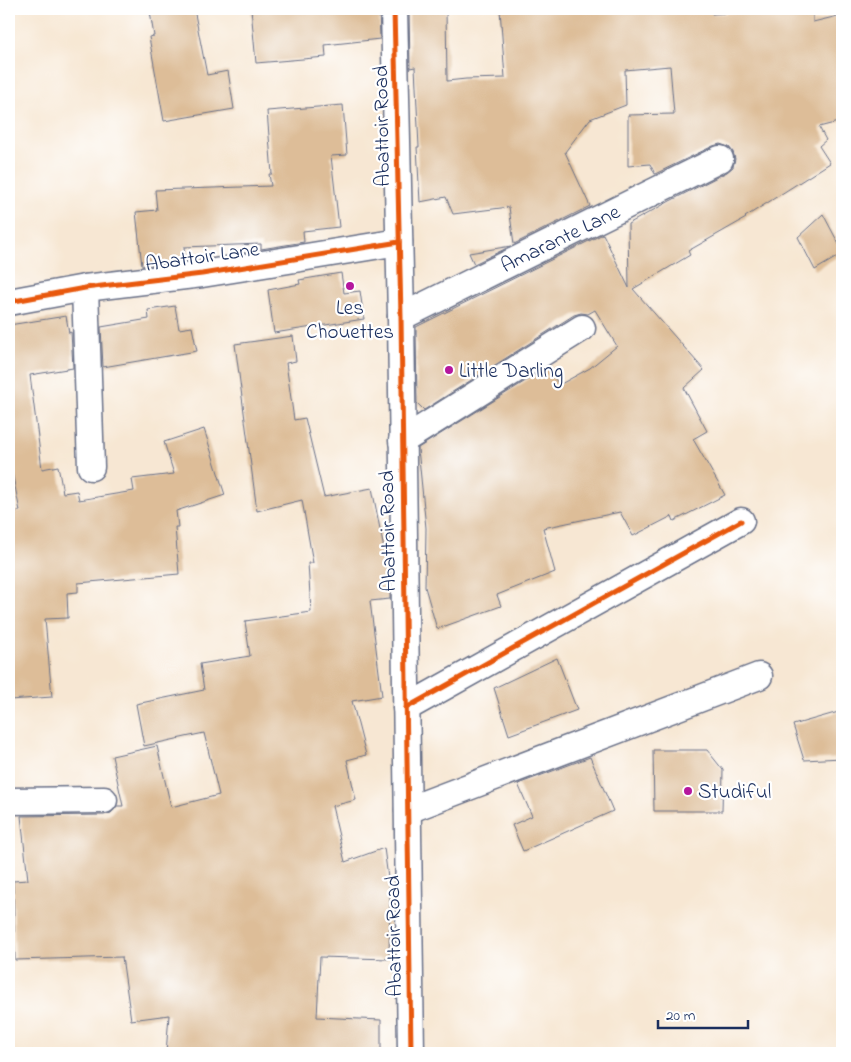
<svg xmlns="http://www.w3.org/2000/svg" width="851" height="1062" font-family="'Indie Flower',sans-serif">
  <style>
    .building { fill: #ddbd98 }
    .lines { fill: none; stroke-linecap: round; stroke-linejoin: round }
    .street-casing { stroke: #686f87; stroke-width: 29 }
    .street { stroke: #fff; stroke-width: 26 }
    .cycleway-casing { stroke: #fff; stroke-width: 8 }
    .cycleway { stroke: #e8590c; stroke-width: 5 }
    .poi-dot { fill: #b5179e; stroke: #fff; stroke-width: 2 }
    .labels { text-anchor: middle; stroke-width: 4.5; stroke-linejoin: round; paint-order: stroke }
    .street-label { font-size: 21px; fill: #1b2f5e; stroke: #fff }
    .poi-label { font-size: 21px; fill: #1b2f5e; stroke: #fff; text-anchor: start }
  </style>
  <rect width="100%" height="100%" fill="#fff"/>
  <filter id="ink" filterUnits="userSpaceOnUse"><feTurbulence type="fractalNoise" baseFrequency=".02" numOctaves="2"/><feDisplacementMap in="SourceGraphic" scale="10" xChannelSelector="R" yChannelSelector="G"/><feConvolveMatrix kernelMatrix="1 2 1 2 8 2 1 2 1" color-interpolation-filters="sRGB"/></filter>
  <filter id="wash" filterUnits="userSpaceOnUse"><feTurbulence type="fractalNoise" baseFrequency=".0096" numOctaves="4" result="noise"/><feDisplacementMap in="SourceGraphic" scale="20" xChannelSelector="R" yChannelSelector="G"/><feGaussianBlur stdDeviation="1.12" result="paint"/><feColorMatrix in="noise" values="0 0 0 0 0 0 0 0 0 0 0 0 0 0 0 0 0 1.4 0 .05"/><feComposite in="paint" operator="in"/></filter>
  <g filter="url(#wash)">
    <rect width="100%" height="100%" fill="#f7e7d3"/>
    <g id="blocks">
      <g class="building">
        <polygon points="169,9 194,9 207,75 228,71 234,109 164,121 149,37 154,36 150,12"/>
        <polygon points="251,9 379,9 380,39 325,45 326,57 256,63"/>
        <polygon points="409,9 446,9 447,81 466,79 505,78 500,9 712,9 712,14 795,9 813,9 813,22 842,15 842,121 819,127 826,140 819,146 830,163 745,217 746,218 688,251 690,255 633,289 704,370 684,388 707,431 693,439 725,495 674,521 672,516 633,536 620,512 543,528 555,572 497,595 501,606 437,629 425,587 426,528 418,448 548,367 559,385 590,368 617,346 595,310 588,314 581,313 574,315 424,410 417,403 416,327 603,234 629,288 628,224 670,201 727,172 733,167 735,159 733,152 729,147 720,144 713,146 655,174 650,164 628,166 628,115 674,114 670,66 625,70 626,105 590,119 565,152 590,206 514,244 509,207 453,214 446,197 420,202 417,147 419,147 415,67 410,68"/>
        <polygon points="343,105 347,155 331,156 339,227 303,231 304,242 261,249 261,244 184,247 185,261 142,266 136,212 157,210 155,190 271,186 269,174 272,174 267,111"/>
        <polygon points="823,214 842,250 842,254 815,270 798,237"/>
        <polygon points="511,246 474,264 469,253"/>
        <polygon points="341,273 344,293 360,291 364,319 274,333 268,290 300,284 299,280"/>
        <polygon points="175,306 179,329 192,327 197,351 103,367 101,327 149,319 148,310"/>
        <polygon points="66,316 69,333 71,332 73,368 30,375 42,469 58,466 63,493 77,491 79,500 134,491 132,479 174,474 164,442 204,429 225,495 176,511 178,527 175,527 179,574 78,583 78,592 67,593 68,618 45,619 52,697 9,700 9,512 20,511 9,457 9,325"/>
        <polygon points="293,336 296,361 286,363 294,420 305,418 324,497 372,488 390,580 390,599 370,601 382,696 352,701 366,755 347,760 356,800 332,806 345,862 384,848 390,893 389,959 320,957 317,1017 381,1020 381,1053 166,1053 169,1015 131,1020 122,957 15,960 13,881 28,880 21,816 104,815 111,813 117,806 123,806 112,756 157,746 171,807 219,795 204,733 144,746 136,704 204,690 200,664 250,656 245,621 311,612 308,563 313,563 302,500 257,511 235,344"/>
        <polygon points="557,658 577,710 509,735 494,688"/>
        <polygon points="842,711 842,758 804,760 793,725"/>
        <polygon points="653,750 707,750 723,770 722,811 654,811"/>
        <polygon points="590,757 613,811 523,851 512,825 532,816 518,784"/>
      </g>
    </g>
  </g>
  <g filter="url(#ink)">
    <use href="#blocks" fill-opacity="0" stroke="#686f87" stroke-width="1"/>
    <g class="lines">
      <g class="street-casing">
        <g id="street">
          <polyline points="394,9 401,317 411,1053"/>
          <polyline points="85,288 91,467"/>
          <polyline points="9,302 85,288 202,274 399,242"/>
          <polyline points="401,317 720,159"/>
          <polyline points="402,441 582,328"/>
          <polyline points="406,708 741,521"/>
          <polyline points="9,801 104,800"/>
          <polyline points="408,810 759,676"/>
        </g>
      </g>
      <use href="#street" class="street"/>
      <g class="cycleway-casing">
        <g id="cycleway">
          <polyline points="394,9 401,317 411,1053"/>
          <polyline points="9,302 85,288 202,274 399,242"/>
          <polyline points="406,708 741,521"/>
        </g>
      </g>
      <use href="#cycleway" class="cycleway"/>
    </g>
  </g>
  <g class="poi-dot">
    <circle cx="350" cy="286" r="5"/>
    <circle cx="449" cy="370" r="5"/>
    <circle cx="688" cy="791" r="5"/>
  </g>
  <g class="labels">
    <g class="street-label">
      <text transform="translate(381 126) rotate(-91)" y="7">Abattoir Road</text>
      <text transform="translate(560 238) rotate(-26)" y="7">Amarante Lane</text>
      <text transform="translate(202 256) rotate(-8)" y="7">Abattoir Lane</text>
      <text transform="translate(387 531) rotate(-91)" y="7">Abattoir Road</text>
      <text transform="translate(393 936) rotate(-91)" y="7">Abattoir Road</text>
    </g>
    <g class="poi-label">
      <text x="350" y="314" text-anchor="middle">Les<tspan x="350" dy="24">Chouettes</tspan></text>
      <text x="459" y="377">Little Darling</text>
      <text x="698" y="798">Studiful</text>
    </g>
  </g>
  <rect width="851" height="1062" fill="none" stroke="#fff" stroke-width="30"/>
  <path d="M658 1020v8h90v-8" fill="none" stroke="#1b2f5e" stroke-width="2.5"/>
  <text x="666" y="1020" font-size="15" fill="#1b2f5e" stroke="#ffffff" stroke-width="4" paint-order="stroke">20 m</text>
</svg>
